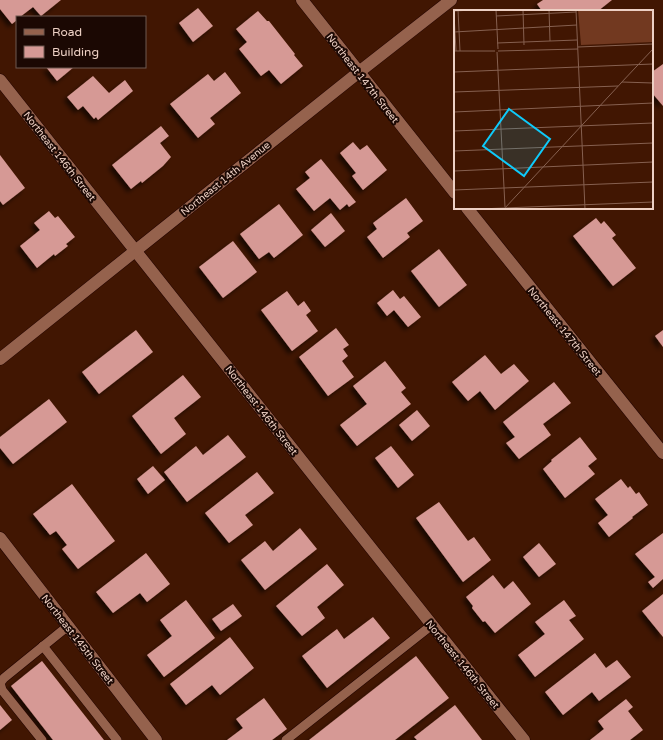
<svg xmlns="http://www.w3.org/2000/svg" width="663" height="740" font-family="'Varela Round',sans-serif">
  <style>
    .building { fill: #d69995; filter: url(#shadow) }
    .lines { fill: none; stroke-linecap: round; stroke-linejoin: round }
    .service-casing { stroke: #210300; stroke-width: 10 }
    .minor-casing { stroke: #210300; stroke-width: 13 }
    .tertiary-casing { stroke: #210300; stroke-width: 13 }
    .service { stroke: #95624d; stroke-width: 9 }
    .minor { stroke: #95624d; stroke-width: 12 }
    .tertiary { stroke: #95624d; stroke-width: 12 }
    .labels { text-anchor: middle; stroke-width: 4; stroke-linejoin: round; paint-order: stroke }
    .street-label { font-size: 10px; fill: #edd0c4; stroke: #1b0803 }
    .inset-road { fill: none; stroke: #866050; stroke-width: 1 }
    .view { fill: #0ecafa; fill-opacity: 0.15; stroke: #0ecafa; stroke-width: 2 }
    .inset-edge { fill: none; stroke: #edd0c4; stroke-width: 2 }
  </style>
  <defs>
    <filter id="shadow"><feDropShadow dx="-3.5" dy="3.5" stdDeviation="2" flood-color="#0009"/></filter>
  </defs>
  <rect width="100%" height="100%" fill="#411602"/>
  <g class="building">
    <polygon points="0,0 61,0 41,16 33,7 20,17 17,17 17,20 12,24 0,9"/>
    <polygon points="543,0 612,0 598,11 542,11 537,4"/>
    <polygon points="198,8 213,26 193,42 179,23"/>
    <polygon points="258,11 267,21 269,21 295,54 294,55 303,66 281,84 269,70 261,76 239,49 247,42 236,29"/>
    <polygon points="663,64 663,106 653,94 652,95 652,72"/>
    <polygon points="46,67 74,67 57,81"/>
    <polygon points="225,72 241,93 210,118 215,124 198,138 170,104 208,74 214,81"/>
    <polygon points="93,76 109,93 125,80 133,91 98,120 96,117 94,119 83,106 78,110 67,97"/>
    <polygon points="161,126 169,136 160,143 171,157 163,166 142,183 141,181 131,189 112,165"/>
    <polygon points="353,142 360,150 367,145 387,170 363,190 352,176 356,173 340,153"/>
    <polygon points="0,155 25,188 3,205 0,201"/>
    <polygon points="321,159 356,202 349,207 347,204 340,210 330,198 314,211 296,189 310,178 305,172"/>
    <polygon points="406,198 423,221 407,233 410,237 383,258 367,237 377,229 373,223"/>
    <polygon points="279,204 303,235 274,258 269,252 259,259 240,234"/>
    <polygon points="49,211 55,218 58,216 75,237 66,244 68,246 55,256 54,254 37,268 20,246 40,230 34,223"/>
    <polygon points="331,213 345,231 325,247 311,230"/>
    <polygon points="596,218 601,224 604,221 616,235 612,238 636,268 613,286 573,236"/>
    <polygon points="233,241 257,272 223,298 199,267"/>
    <polygon points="439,249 467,285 439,307 411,271"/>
    <polygon points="393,290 400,299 404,296 421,317 408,327 394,310 387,316 377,303"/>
    <polygon points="287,291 298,306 304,301 311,311 306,315 318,331 292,351 261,310"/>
    <polygon points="336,328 349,345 343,349 348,356 342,361 354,377 328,396 299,357"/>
    <polygon points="136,330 153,352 99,394 82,372"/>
    <polygon points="663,330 663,347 655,336"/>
    <polygon points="485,355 501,374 514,364 529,381 495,410 480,391 468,401 452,382"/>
    <polygon points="385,361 406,388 401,392 411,404 357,446 340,425 367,404 353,386"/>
    <polygon points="183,375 201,397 174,418 186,434 161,454 132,416"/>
    <polygon points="554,382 571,403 543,424 551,435 519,459 506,443 515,437 503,422"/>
    <polygon points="49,399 67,422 13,464 0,448 0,437"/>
    <polygon points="417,410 430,426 412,441 399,425"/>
    <polygon points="228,435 246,457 187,502 164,472 196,446 203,455"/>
    <polygon points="580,437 597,459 588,466 595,474 565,498 543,469 552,461 551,460"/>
    <polygon points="391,446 414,475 398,488 375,458"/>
    <polygon points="153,466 165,480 148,494 137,479"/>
    <polygon points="257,472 274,493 245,515 253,525 229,543 205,513"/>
    <polygon points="621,479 628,488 630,486 636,494 639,492 648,505 632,517 633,518 609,537 598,523 608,515 595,499"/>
    <polygon points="72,484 115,541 78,569 62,549 67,545 56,531 50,535 33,514"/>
    <polygon points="439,502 468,541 474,537 491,560 463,582 416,518"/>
    <polygon points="300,528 317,549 265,590 241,560 265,541 273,551"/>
    <polygon points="663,533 663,579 653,588 648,582 655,577 635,554"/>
    <polygon points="539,543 556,564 539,577 523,557"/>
    <polygon points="146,553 170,584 147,602 140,593 113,613 96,592"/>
    <polygon points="327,564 344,585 317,607 325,618 302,636 276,606"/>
    <polygon points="493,575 504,589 513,581 531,604 495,633 485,621 483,622 472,608 473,606 466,597"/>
    <polygon points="663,594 663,637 642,611"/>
    <polygon points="186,600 215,638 164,677 147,655 172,636 160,620"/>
    <polygon points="564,600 576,616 569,620 584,639 535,677 518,655 545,634 535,622"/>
    <polygon points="233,604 242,616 221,631 212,619"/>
    <polygon points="373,617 390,638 327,688 302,656 337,629 344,639"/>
    <polygon points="230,637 254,668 220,695 212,685 186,705 170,684"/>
    <polygon points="595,653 606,668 617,660 631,677 599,701 592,692 563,715 545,692"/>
    <polygon points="416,656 449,698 395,740 309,740"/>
    <polygon points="42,661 104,740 53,740 11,686"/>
    <polygon points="264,698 287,729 272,740 227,740 243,728 236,719"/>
    <polygon points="626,699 633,707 628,711 643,730 630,740 590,740 604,729 598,721"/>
    <polygon points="0,705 12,720 0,730"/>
    <polygon points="455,705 482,740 417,740 414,737"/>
  </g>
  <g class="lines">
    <g class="service-casing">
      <g id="service">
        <polyline points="43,646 117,740"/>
        <polyline points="42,740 2,690 0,683 4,678 68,626"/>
        <polyline points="286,740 432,625"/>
      </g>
    </g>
    <g class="minor-casing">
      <g id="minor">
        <polyline points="302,0 455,193"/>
        <polyline points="0,80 432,625 524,740"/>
        <polyline points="467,208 663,453"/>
        <polyline points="0,538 156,740"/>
      </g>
    </g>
    <g class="tertiary-casing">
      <polyline id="tertiary" points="0,359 359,72 451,0"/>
    </g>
    <use href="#service" class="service"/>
    <use href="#minor" class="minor"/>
    <use href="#tertiary" class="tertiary"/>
  </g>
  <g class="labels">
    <g class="street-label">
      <text transform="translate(363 78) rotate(52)" y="4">Northeast 147th Street</text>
      <text transform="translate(60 156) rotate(52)" y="4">Northeast 146th Street</text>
      <text transform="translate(225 178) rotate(-39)" y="4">Northeast 14th Avenue</text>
      <text transform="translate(565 331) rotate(51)" y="4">Northeast 147th Street</text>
      <text transform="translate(262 410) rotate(52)" y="4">Northeast 146th Street</text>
      <text transform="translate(78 639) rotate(52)" y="4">Northeast 145th Street</text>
      <text transform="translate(463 664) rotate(51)" y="4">Northeast 146th Street</text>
    </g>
  </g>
  <g transform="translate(454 10)">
    <rect width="199" height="199" fill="#411602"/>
    <path d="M 124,0 L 199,0 L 199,32 L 127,35 Z" fill="#723920"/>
    <path class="inset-road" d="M 4,0 L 6,41M 42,0 L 44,39M 69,0 L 70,35M 95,0 L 96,31M 122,0 L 131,199M 0,1 L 19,0M 0,4 L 2,41M 42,6 L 122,2M 0,22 L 123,15M 43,33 L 123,30M 124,37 L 199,34M 0,41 L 41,41M 44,41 L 124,39M 43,42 L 51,197M 0,62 L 199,54M 168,72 L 199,73M 166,74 L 199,39M 0,82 L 164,76M 0,102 L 199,93M 0,121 L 199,113M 117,127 L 168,72M 0,141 L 199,133M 0,161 L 199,152M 0,180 L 199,172M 25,199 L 199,192M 50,199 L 118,126"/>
    <path class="view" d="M 55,99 L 96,129 L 70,166 L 29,136 Z"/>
    <rect width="199" height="199" class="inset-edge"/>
  </g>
  <rect x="16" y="16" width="130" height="52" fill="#1b0803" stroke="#6f5850"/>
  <rect x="24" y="29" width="20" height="6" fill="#95624d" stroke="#6f5850"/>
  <text x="52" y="36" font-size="12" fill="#edd0c4">Road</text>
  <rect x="24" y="46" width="20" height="12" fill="#d69995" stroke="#6f5850"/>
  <text x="52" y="56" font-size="12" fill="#edd0c4">Building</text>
</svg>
